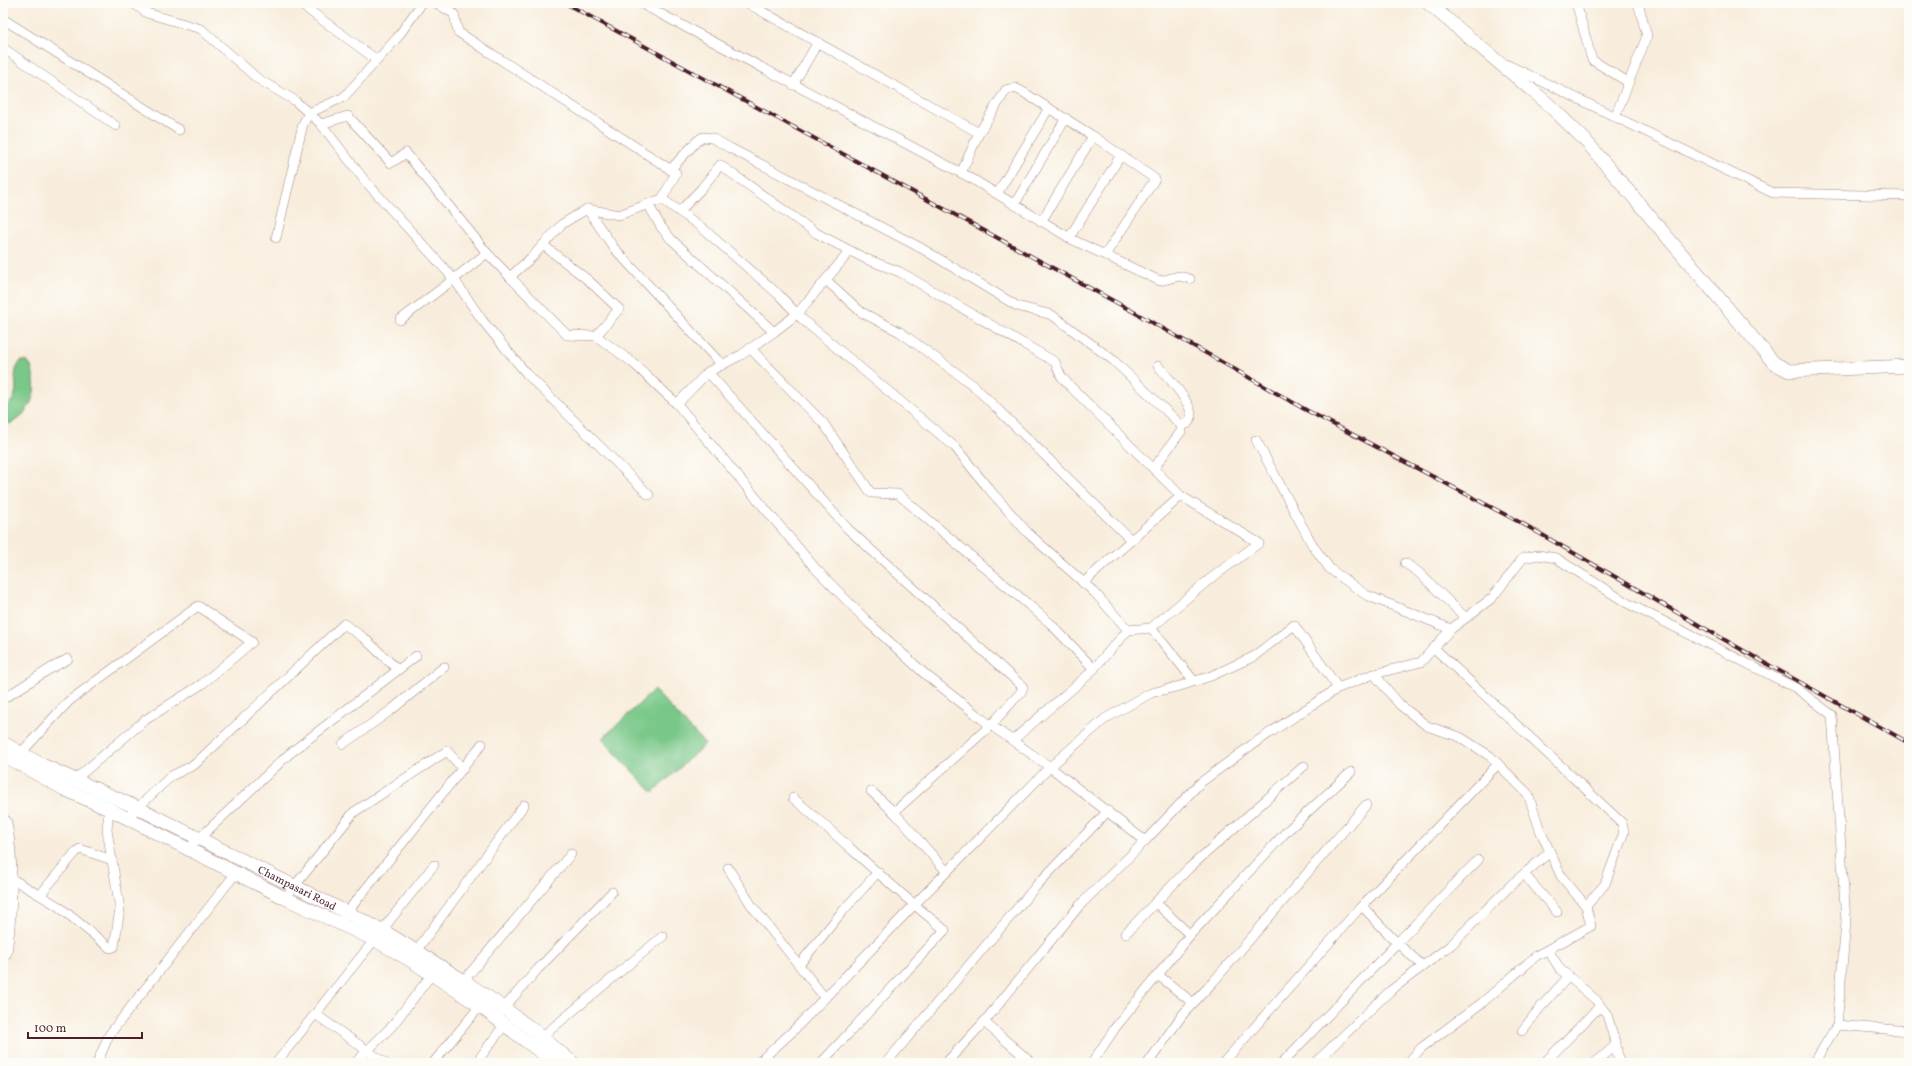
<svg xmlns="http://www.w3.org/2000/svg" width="1912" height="1066" font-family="Vollkorn,serif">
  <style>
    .green { fill: #79c889; stroke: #62745a }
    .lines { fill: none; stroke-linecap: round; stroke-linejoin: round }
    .street-casing { stroke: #a18684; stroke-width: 10 }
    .secondary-casing { stroke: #a18684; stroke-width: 14 }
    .highway-casing { stroke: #a18684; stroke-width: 18 }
    .street { stroke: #fff; stroke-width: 9 }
    .secondary { stroke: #fff; stroke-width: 13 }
    .highway { stroke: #fff; stroke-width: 17 }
    .rail-casing { stroke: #4a1f2b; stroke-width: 4 }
    .rail { stroke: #fdfcf7; stroke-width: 2.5; stroke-dasharray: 8; stroke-linecap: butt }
    .labels { text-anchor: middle; stroke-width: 3; stroke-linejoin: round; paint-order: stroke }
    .street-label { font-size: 11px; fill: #4a1f2b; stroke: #fdfcf7 }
  </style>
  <rect width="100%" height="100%" fill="#fdfcf7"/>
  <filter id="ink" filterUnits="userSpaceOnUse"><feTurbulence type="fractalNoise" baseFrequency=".025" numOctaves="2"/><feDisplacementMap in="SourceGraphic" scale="8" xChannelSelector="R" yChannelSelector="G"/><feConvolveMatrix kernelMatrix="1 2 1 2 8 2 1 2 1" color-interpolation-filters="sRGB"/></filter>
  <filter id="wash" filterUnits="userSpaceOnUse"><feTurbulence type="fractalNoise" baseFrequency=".012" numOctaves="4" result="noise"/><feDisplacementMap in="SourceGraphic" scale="16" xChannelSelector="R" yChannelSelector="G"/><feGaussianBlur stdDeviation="0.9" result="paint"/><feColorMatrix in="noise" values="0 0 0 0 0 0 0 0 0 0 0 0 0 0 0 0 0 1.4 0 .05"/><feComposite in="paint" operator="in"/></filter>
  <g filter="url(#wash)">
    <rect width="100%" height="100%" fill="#f8eddc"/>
    <g class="green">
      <path d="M 21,361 L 26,361 C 31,364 32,369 33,374 C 39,397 26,420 3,426 L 3,410 C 28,390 6,379 21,361 Z"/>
      <polygon points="654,690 705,744 653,793 602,739"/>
    </g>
  </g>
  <g filter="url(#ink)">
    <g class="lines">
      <g class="street-casing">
        <g id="street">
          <polyline points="133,3 147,13 201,29 258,79 294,100 321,124 366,182 454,279 487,253 510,277 533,256 562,224 587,209 619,215 662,199 676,173 458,32 454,14 436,3"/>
          <polyline points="299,3 377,60"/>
          <polyline points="640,3 969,177 1073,240 1160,281 1179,276 1190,279"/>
          <polyline points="747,3 979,133 1006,90 1015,88 1023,92 1093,136 1155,179 1105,255"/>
          <polyline points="1905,3 1909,8"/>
          <polyline points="1577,6 1592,60 1628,82"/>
          <polyline points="3,19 179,130"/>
          <polyline points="3,48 116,126"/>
          <polyline points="1506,64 1773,193 1909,196"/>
          <polyline points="793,85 818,42"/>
          <polyline points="1615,117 1647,36 1638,3"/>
          <polyline points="321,124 348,116 391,163 406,153 487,253"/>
          <polyline points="670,170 697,141 703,137 712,138 730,148 921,248 1017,306 1052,315 1113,360 1181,425 1182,430 1154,468"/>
          <polyline points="961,173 979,133"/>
          <polyline points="997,194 1049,108"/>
          <polyline points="662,199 701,227 778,294 802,319 955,447 988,488 1028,533 1094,592 1128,630 1088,675 1013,740"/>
          <polyline points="648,204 661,227 671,239 774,332"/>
          <polyline points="1014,205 1066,118"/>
          <polyline points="587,209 614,248 722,365"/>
          <polyline points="680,211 701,189 720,165 816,233 866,259 900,272 1055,362 1061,376 1068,384 1181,496 1259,543 1210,579 1151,628 1128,630"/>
          <polyline points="1041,222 1093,136"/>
          <polyline points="276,238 303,124 309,113 344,97 397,38 422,3"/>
          <polyline points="1069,238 1121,155"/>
          <polyline points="543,245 588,280 619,309 596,336"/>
          <polyline points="510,277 567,335 596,336 632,362 677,404 815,568 870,624 926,675 982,719 1050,767 1145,841"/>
          <polyline points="826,280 861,312 900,332 973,385 1131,540"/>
          <polyline points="400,320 454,279 482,320 526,373 649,495"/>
          <polyline points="750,348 824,424 871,493 898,494 1050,623 1094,669"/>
          <path d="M 1158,366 C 1167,376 1192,403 1191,416 C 1191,419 1189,422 1187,424 L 1181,425"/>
          <polyline points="708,372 848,529 1023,687 1021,692 991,725 894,812 947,872"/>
          <polyline points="677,404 708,372 741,355 774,332 797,314 850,251"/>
          <polyline points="1256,440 1313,546 1330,569 1366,595 1451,629"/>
          <polyline points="1405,563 1418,572 1466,618"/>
          <polyline points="1083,583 1181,496"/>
          <polyline points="1151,628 1194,681"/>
          <polyline points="1434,648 1622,823 1624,832 1605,884 1586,906"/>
          <polyline points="1374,674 1400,705 1427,726 1460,737 1490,756 1528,794 1540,830 1561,876 1586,906 1591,926 1536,956 1483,1002 1421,1048 1408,1063"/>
          <polyline points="3,699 48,670 68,659"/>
          <polyline points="343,744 390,711 444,667"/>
          <polyline points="18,756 69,701 198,606 252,642 202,684 145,720 72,782"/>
          <polyline points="871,791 894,812"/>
          <path d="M 793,798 C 844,841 892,888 945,930 L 821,1063"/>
          <polyline points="127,818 171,776 194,765 344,624 364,638 398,670"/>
          <polyline points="188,849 289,754 416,656"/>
          <polyline points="728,868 752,906 825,998"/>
          <polyline points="1524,874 1557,912"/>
          <polyline points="9,877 58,906 110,948 114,947 120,909 107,830 109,809"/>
          <polyline points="40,895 75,853 80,849 112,860"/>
          <polyline points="285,898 354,812 447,751 463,769"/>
          <polyline points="1155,902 1190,935"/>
          <polyline points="344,916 482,744"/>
          <polyline points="1125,934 1189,868 1304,766"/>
          <polyline points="1548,950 1560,969 1596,1000 1607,1015 1616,1045 1619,1063"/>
          <polyline points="413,955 524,805"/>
          <polyline points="799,965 841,913 878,872"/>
          <polyline points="1423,966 1397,943 1478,860"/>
          <polyline points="1158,975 1193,1003"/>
          <polyline points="460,985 571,854"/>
          <polyline points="501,1011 538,969 612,892"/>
          <polyline points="315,1014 385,1063"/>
          <polyline points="984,1022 1032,1063"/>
          <polyline points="1837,1025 1909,1031"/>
          <polyline points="1522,1031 1539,1009 1569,976"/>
          <polyline points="538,1040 663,936"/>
          <polyline points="97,1063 109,1035 236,873"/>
          <polyline points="276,1063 434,865"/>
          <polyline points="355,1063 392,1026 432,974"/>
          <polyline points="433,1063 480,1006"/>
          <polyline points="476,1063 505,1024"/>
          <polyline points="758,1063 792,1032 914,905 1050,767 1106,718 1151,693 1180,686 1211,676 1253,657 1294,625 1338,688"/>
          <polyline points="886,1063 1037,885 1108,811"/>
          <polyline points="946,1063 984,1022 1080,905 1145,841 1200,783 1253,744 1338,688 1371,675 1421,662 1451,629 1492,598 1523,558 1538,555 1556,558 1627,603 1796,688 1832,715 1846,922 1837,1025 1814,1063"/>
          <polyline points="1092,1063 1115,1028 1190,935 1286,832 1351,772"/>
          <polyline points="1148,1063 1183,1014 1213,982 1366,805"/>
          <polyline points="1223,1063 1357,911 1498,764"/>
          <polyline points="1282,1063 1397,943 1362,906"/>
          <polyline points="1315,1063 1390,991 1451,945 1512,884 1550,852"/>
          <polyline points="1544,1063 1600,1006"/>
          <polyline points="1595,1063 1616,1045"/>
        </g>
      </g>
      <g class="secondary-casing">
        <g id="secondary">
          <polyline points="1428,3 1547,103 1585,140 1774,363 1789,371 1909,366"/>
          <path id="s1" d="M 3,743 L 42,765 L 138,808 L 382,930 L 464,981 L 504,1008 L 542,1037 L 573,1063"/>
          <polyline points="3,755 64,789 109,809 285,898 375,940 410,960 480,1006 555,1063"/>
        </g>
      </g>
      <g class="highway-casing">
        <path id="highway" d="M 3,823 C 11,866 9,909 3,952"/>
      </g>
      <use href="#street" class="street"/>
      <use href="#secondary" class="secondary"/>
      <use href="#highway" class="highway"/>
      <g class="rail-casing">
        <polyline id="rail" points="565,3 1132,311 1306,410 1525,525 1751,655 1909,743"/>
      </g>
      <use href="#rail" class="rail"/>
    </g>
  </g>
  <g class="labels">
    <g class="street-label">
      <text dy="4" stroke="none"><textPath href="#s1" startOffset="328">Champasari Road</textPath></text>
    </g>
  </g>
  <rect width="1912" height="1066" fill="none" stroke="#fdfcf7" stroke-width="16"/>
  <path d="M28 1032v6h114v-6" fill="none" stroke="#4a1f2b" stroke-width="2"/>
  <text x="34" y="1032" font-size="12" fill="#4a1f2b" stroke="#fdfcf7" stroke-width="3" paint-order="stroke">100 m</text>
</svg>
